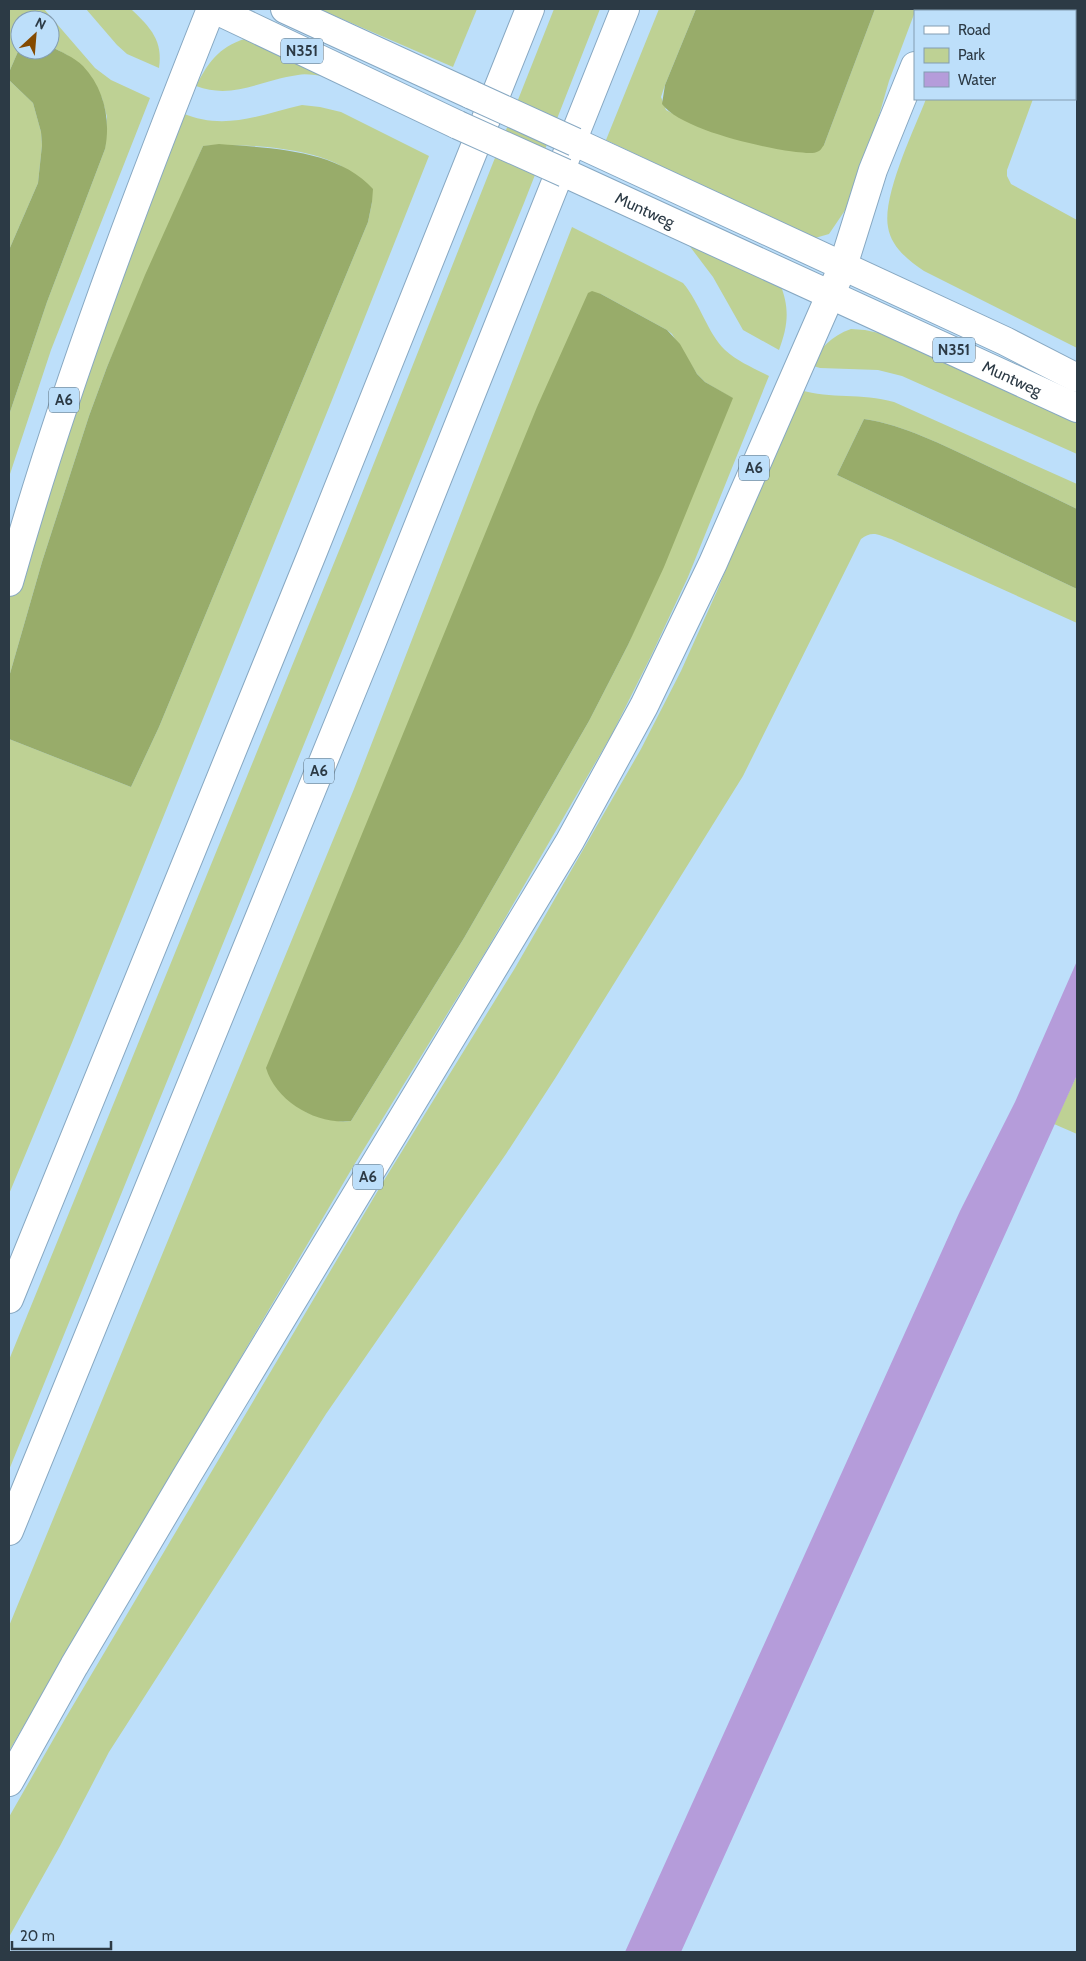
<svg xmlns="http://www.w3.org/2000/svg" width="1086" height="1961" font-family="Cabin,sans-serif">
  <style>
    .green { fill: #bed194; fill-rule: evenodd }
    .forest { fill: #98ac6a }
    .water { fill: #b59cda }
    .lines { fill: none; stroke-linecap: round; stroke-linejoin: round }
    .primary-casing { stroke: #87a8c2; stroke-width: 30 }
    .highway-casing { stroke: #87a8c2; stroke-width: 30 }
    .primary { stroke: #fff; stroke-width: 28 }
    .highway { stroke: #fff; stroke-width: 28 }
    .primary-bridge-casing { stroke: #87a8c2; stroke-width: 30; stroke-linecap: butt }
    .primary-bridge { stroke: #fff; stroke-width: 28 }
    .labels { text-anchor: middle; stroke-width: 4.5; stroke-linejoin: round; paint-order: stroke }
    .shield { fill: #bddffa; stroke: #586c7b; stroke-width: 1 }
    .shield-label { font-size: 15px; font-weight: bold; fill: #2c3a45 }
    .street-label { font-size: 16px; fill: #2c3a45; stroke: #bddffa }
  </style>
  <rect width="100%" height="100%" fill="#bddffa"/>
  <g class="green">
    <polygon points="9,9 44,9 95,68 111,80 150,98 51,350 9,477 9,415 47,302 105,149 107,117 102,98 93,81 67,55 50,46 50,20 20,20 20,47 10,70 9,77"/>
    <path d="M 86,9 L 132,10 C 151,28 163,41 159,68 L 127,54 L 117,45 Z"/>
    <polygon points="319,9 477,9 453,67"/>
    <polygon points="554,9 600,9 524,203 9,1470 9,1360 347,531"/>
    <polygon points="659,9 696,9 665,85 661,97 666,110 699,127 824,145 875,9 916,9 889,81 863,171 852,200 829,234 815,238 800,232 606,140"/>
    <polygon points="959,9 1066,9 1065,11 958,11"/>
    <path d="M 251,37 L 325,76 C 317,76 306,73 298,75 C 261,80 233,100 196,86 C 210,59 221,45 251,37 Z"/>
    <polygon points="9,80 33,103 41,132 42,145 38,183 9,250"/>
    <path d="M 926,99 L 1033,99 L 1007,170 L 1007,176 L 1011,184 L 1077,220 L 1077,348 L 924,271 C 909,261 891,247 888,227 C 882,196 914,130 926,99 Z"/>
    <path d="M 302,105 L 320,107 L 341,112 L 429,156 L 332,400 L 71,1045 L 9,1194 L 9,739 L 131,787 L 159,727 L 368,222 L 372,202 C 365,193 358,178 349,171 C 317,147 242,143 203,146 L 107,367 L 89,416 L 42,562 L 9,677 L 9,594 L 182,113 C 224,131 260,115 302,105 Z"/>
    <path d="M 572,227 L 683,283 C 700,303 708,334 725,350 C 738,362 754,368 769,376 L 688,577 L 651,656 L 612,734 L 486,951 L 354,1165 L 9,1751 L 9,1626 L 354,789 ZM 601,294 L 667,330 L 672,334 L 697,374 L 705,382 L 732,398 L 628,645 L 589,721 L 464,938 L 351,1121 C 336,1123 321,1117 306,1112 Z"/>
    <path d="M 685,240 L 780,284 C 790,308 788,326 779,350 L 743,330 L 713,277 Z"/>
    <path d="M 851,329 L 865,330 L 902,338 L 1077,420 L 1077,454 L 902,376 L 878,370 L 820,368 L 810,365 C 821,348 831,336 851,329 Z"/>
    <path d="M 800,390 C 831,399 861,393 894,402 L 1077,484 L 1077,509 C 1045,493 1012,478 979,462 C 943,445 904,425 864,419 L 837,475 L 1077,589 L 1077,623 L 891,539 C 879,535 872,530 861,539 L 743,776 L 556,1077 L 506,1154 L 326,1414 L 109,1752 L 60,1846 L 9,1937 L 9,1817 L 65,1719 L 383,1182 L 515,968 L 641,749 L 681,671 L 717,591 Z"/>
    <polygon points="1077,1075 1077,1134 1054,1124"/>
  </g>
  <g class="forest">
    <path d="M 696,9 L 875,9 L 824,145 C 822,147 821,150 819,151 C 812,155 803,152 796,152 C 764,148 681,130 662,104 L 665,85 Z"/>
    <path d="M 50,46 C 61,52 74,57 83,66 C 104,88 111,120 105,149 L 47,302 L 9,415 L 9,250 L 38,183 L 42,145 L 41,132 L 33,103 L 9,80 L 10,70 L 20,47 L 20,50 L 50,50 Z"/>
    <path d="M 219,144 C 268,148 338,149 373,189 L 372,202 L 368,222 L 159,727 L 131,787 L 9,739 L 9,677 L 42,562 L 89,416 L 107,367 L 145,275 L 203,146 Z"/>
    <path d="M 592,291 L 601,294 L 667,330 L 680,344 L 697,374 L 705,382 L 733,398 L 664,567 L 628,645 L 589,721 L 464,938 L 351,1121 C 317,1125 276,1102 266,1068 L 537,407 L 588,293 Z"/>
    <path d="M 864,419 C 904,425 943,445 979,462 C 1012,478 1045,493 1077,509 L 1077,589 L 837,475 Z"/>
  </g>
  <polygon class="water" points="1077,961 1077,1075 681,1952 625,1952 960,1211 1015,1102"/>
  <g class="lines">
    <g class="primary-casing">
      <g id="primary">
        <polyline points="214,9 458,125"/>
        <polyline points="285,9 472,95"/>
        <polyline points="575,142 1005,341 1077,378"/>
        <path id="s1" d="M 565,173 L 1077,408"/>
      </g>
    </g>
    <g class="highway-casing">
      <g id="highway">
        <polyline points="935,11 936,9"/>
        <path d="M 9,582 C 64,387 136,198 211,9"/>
        <polyline points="9,1299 312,554 530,9"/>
        <path d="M 9,1531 C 217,1025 424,518 625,9"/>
        <polyline points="9,1782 74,1666 186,1477 570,841 644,706 713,563 843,266 873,170 915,66"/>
      </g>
    </g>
    <use href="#primary" class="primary"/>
    <use href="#highway" class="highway"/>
    <g class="primary-bridge-casing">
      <g id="primary-bridge">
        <polyline points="472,95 575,142"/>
        <polyline points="458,125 565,173"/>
      </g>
    </g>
    <use href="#primary-bridge" class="primary-bridge"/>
  </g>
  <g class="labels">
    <g class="shield">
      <rect x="281" y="38.5" width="42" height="25" rx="4"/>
      <rect x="933" y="337.5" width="42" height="25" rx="4"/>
      <rect x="49" y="387.5" width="30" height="25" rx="4"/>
      <rect x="739" y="455.5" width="30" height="25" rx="4"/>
      <rect x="304" y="758.5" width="30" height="25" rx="4"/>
      <rect x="353" y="1164.5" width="30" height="25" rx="4"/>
    </g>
    <g class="shield-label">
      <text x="302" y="56">N351</text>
      <text x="954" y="355">N351</text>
      <text x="64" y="405">A6</text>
      <text x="754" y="473">A6</text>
      <text x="319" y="776">A6</text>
      <text x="368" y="1182">A6</text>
    </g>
    <g class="street-label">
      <text dy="6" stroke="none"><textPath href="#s1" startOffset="88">Muntweg</textPath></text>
      <text dy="6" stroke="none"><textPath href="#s1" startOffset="492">Muntweg</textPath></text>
    </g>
  </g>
  <rect width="1086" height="1961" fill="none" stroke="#2c3a45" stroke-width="20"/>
  <rect x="914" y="10" width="162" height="90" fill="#bddffa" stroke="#839db2"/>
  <rect x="924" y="26" width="25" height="8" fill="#ffffff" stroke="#839db2"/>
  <text x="958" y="35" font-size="15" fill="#2c3a45">Road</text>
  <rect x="924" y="48" width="25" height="15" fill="#bed194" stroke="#839db2"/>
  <text x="958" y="60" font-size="15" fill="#2c3a45">Park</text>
  <rect x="924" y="72" width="25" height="15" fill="#b59cda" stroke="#839db2"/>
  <text x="958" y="85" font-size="15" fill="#2c3a45">Water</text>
  <g transform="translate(35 35) rotate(26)"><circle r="24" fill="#bddffa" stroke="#839db2"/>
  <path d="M0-4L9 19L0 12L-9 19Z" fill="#844a00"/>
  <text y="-8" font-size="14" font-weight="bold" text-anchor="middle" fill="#2c3a45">N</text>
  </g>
  <path d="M12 1941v8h99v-8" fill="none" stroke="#2c3a45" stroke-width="2.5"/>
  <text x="20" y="1941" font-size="15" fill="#2c3a45" stroke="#bddffa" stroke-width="4" paint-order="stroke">20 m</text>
</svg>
